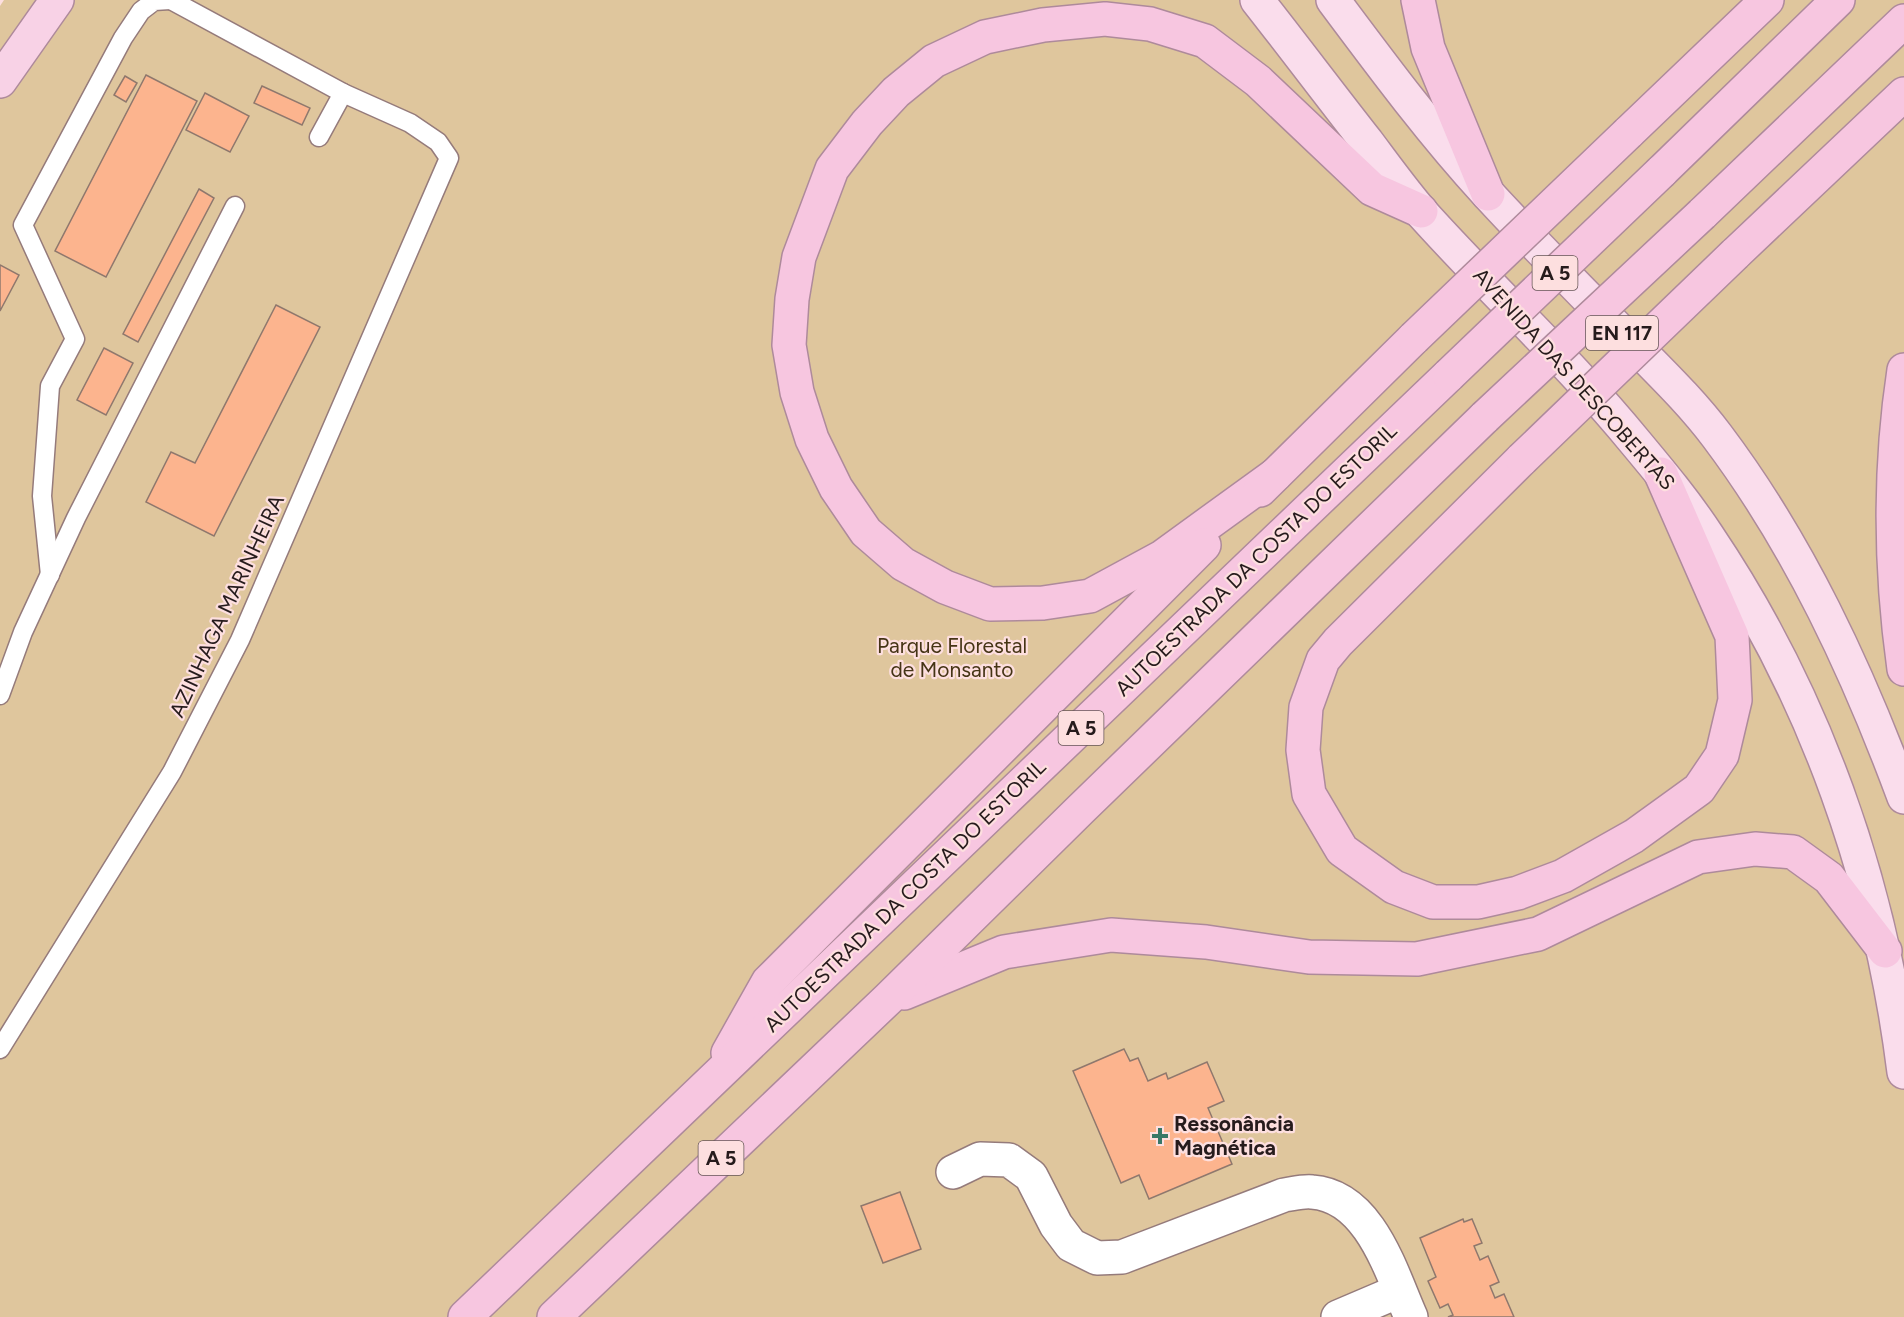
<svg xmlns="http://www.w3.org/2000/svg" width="1904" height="1317" font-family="Figtree,sans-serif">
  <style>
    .green { fill: #dfc69d }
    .building { fill: #fcb48e; stroke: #8f786d; stroke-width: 1.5 }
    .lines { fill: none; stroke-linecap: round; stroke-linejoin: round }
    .service-casing { stroke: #957b7b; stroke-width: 21 }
    .minor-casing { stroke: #957b7b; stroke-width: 36 }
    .primary-casing { stroke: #ae8a9b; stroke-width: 36 }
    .trunk-casing { stroke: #ae8a9b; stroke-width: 36 }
    .motorway-casing { stroke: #ae8a9b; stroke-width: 36 }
    .service { stroke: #fff; stroke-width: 18 }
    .minor { stroke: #fff; stroke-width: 33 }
    .primary { stroke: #faddec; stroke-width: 33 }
    .trunk { stroke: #f8d2e6; stroke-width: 33 }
    .motorway { stroke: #f7c6e0; stroke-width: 33 }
    .motorway-bridge-casing { stroke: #ae8a9b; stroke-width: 36; stroke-linecap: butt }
    .motorway-bridge { stroke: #f7c6e0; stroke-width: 33 }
    .poi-dot { fill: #377868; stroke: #fddfdf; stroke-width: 2 }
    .labels { text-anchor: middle; stroke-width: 4.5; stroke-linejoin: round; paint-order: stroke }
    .shield { fill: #fddfdf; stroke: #665656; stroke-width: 1.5 }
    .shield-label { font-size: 20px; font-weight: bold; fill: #261b1c }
    .street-label { font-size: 21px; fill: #261b1c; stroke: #fddfdf }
    .park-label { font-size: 21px; fill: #453415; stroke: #fddfdf }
    .poi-label { font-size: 21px; font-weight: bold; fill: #261b1c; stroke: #fddfdf; text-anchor: start }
  </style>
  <rect width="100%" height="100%" fill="#fddfdf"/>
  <polygon class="green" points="4,0 1904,0 1904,1317 0,1317 0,6"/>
  <g class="building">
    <polygon points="146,75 197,101 106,277 55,251"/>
    <polygon points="125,76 137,83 126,102 114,95"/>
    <polygon points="262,86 310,108 302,125 254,103"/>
    <polygon points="205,93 249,116 230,152 186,130"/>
    <polygon points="199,189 214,198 138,342 123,334"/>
    <polygon points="0,265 19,275 0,311"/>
    <polygon points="276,305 320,327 214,536 146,502 171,452 195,463"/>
    <polygon points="104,348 133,363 106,415 77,400"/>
    <polygon points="1124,1049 1130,1061 1138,1058 1148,1081 1166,1073 1168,1079 1207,1062 1224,1101 1208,1108 1232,1164 1149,1199 1139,1175 1121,1183 1073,1071"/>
    <polygon points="900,1192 921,1249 883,1263 861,1206"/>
    <polygon points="1463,1219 1464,1222 1472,1219 1482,1243 1474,1246 1480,1260 1488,1256 1499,1282 1490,1286 1495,1298 1504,1294 1514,1317 1448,1317 1453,1315 1448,1304 1440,1308 1428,1281 1436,1277 1420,1238"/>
  </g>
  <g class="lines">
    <g class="service-casing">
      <g id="service">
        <polyline points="171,0 343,93"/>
        <polyline points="50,575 42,496 50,386 75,339 23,225 123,38 141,11 154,1 170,0"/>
        <polyline points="0,695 23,632 76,518 235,206"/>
        <polyline points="0,1049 172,772 240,640 449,158 438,142 410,123 343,93 319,137"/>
      </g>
    </g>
    <g class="minor-casing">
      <g id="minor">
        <path d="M 953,1172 L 980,1159 L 1009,1160 L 1031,1176 L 1056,1225 L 1071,1245 L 1097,1258 L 1122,1257 L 1284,1195 C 1292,1194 1303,1191 1312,1192 C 1370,1196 1391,1272 1411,1317"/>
        <polyline points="1338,1317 1399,1291"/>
      </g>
    </g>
    <g class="primary-casing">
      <g id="primary">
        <path d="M 1257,0 C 1294,47 1330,95 1367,142 C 1385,166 1403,191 1422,213 C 1492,291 1570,362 1636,443 C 1661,473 1686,503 1707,535 C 1815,695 1880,880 1904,1072"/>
        <path d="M 1333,0 C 1383,67 1432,133 1488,194 C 1533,243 1580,290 1626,337 C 1658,370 1690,400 1717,436 C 1799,545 1857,670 1904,797"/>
      </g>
    </g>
    <g class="trunk-casing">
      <polyline id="trunk" points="0,81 57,0"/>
    </g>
    <g class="motorway-casing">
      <g id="motorway">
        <polyline points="1418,0 1428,48 1488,194"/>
        <polyline points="1628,133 1767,0"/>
        <polyline points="1661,172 1838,0"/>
        <polyline points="1702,214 1904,21"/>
        <polyline points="1735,254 1904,94"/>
        <path d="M 1904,370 C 1889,469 1890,569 1904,669"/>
        <polyline points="1522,459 1338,642 1323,660 1306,707 1303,750 1309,794 1342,850 1394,887 1433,902 1478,902 1518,893 1563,876 1634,836 1699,789 1722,755 1735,700 1732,636 1661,474"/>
        <polyline points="1275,475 1162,557 1090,596 1043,603 990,604 945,587 903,564 866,532 836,488 812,439 797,392 789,345 792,299 799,257 832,169 867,123 896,92 934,61 985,37 1043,25 1105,19 1150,24 1205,41 1258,81 1372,189 1421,211"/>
        <polyline points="1260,490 1414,338"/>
        <polyline points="904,993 1004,952 1111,935 1206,942 1309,957 1417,959 1538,934 1698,857 1755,849 1793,852 1829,878 1885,951"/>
        <polyline points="728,1053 768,982 1204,545"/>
        <polyline points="465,1317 1449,375"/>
        <polyline points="554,1317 888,999 1080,810 1485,417"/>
      </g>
    </g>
    <use href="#service" class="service"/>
    <use href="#minor" class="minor"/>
    <use href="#primary" class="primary"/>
    <use href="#trunk" class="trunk"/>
    <use href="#motorway" class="motorway"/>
    <g class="motorway-bridge-casing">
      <g id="motorway-bridge">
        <polyline points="1414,338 1628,133"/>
        <polyline points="1449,375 1661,172"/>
        <polyline points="1485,417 1702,214"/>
        <polyline points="1522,459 1735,254"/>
      </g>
    </g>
    <use href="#motorway-bridge" class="motorway-bridge"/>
  </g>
  <path class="poi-dot" d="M1157 1127h6v6h6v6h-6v6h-6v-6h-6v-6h6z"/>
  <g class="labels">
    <g class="shield">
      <rect x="1532.5" y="256" width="45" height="34" rx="4.5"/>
      <rect x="1586" y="316" width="72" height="34" rx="4.5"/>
      <rect x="1058.5" y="711" width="45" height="34" rx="4.5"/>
      <rect x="698.5" y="1141" width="45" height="34" rx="4.5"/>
    </g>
    <g class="shield-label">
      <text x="1555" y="280">A 5</text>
      <text x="1622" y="340">EN 117</text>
      <text x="1081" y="735">A 5</text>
      <text x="721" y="1165">A 5</text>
    </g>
    <g class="street-label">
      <text transform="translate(1574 379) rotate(48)" y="7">AVENIDA DAS DESCOBERTAS</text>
      <text transform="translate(1256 560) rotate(-44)" y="7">AUTOESTRADA DA COSTA DO ESTORIL</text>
      <text transform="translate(227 606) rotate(-65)" y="7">AZINHAGA MARINHEIRA</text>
      <text transform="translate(905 896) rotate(-44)" y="7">AUTOESTRADA DA COSTA DO ESTORIL</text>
    </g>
    <g class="park-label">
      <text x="952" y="653">Parque Florestal<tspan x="952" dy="24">de Monsanto</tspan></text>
    </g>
    <g class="poi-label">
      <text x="1174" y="1131">Ressonância<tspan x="1174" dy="24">Magnética</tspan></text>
    </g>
  </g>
</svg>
